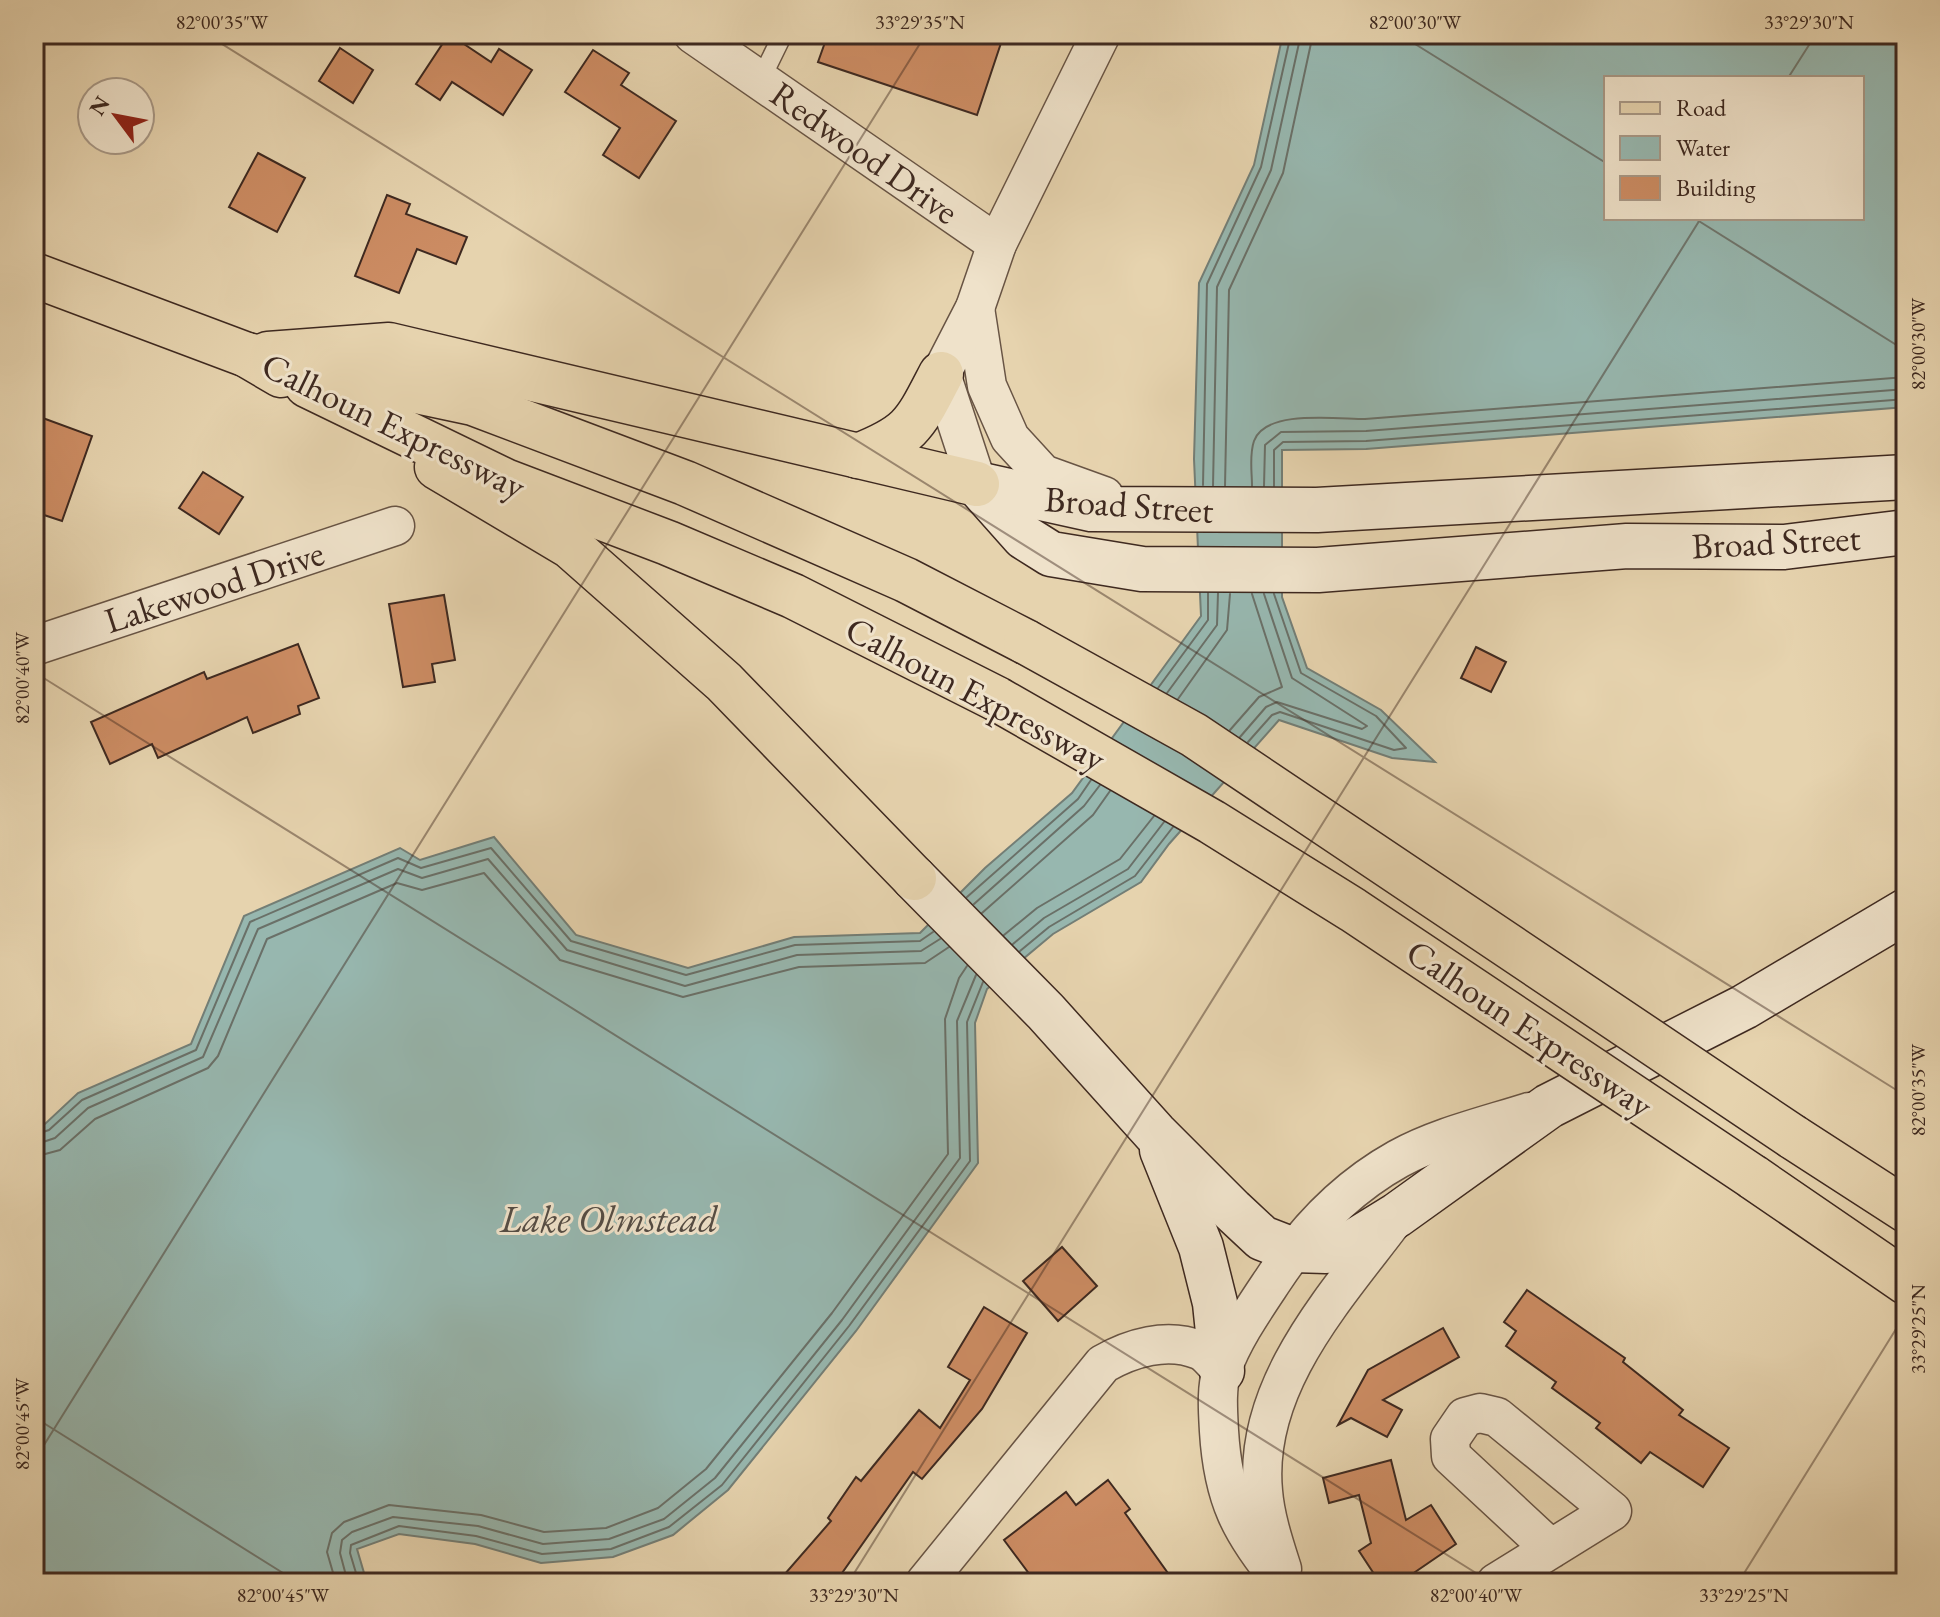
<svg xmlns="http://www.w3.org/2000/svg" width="1940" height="1617" font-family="'EB Garamond',serif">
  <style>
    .water { fill: #97b7af; stroke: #737e76; stroke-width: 2; fill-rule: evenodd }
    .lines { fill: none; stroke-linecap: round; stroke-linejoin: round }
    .shore { stroke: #6a7068; stroke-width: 2 }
    .building { fill: #cc8c63; stroke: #3e2920; stroke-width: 2 }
    .service-casing { stroke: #685444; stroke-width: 21 }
    .minor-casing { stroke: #685444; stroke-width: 41 }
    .secondary-casing { stroke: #3e2920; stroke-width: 47 }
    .primary-casing { stroke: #3e2920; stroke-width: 47 }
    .motorway-casing { stroke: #3e2920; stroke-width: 47 }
    .service { stroke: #efe2ca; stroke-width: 18 }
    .minor { stroke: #efe2ca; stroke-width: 38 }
    .secondary { stroke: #efe2ca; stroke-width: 44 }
    .primary { stroke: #e6d3ae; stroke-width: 44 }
    .motorway { stroke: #e6d3ae; stroke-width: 44 }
    .motorway-bridge-casing { stroke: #3e2920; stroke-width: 47; stroke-linecap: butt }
    .motorway-bridge { stroke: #e6d3ae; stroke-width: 44 }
    .ticks { fill: none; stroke: #3e2920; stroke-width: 2; stroke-opacity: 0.45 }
    .labels { text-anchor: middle; stroke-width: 6; stroke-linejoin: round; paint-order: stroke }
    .street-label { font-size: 36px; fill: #3e2920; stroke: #efe2ca }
    .water-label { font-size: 38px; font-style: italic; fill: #544c44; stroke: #efe2ca }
    .neatline { fill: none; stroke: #3e2920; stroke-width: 3 }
    .ticks-label { font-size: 20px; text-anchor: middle; fill: #3e2920 }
  </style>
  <rect width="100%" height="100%" fill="#e6d3ae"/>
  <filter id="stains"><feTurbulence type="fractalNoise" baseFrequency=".0025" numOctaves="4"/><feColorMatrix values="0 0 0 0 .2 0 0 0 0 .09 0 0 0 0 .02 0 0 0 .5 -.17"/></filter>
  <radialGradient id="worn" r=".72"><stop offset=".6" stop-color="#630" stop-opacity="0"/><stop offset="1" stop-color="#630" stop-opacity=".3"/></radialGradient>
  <path class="water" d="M 1283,34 L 1906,34 L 1906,407 L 1366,449 L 1282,450 L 1282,597 L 1307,668 L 1381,710 L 1435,762 L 1392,758 L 1279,720 L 1169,844 L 1141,882 L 1053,934 L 987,989 L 975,1023 L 978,1163 L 856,1331 L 728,1490 L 673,1535 L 613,1557 L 541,1563 L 475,1544 L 399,1534 L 357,1549 L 367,1583 L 34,1583 L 34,1128 L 45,1124 L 78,1093 L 191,1044 L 244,916 L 400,848 L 420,860 L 494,837 L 576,935 L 688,968 L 794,937 L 920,933 L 985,868 L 1072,793 L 1201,616 L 1194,459 L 1199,283 L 1254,165 ZM 1606,78 L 1862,78 L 1862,218 L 1606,218 Z"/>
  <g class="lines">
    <g class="shore">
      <polyline points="1203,485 1207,284 1261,167 1291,34"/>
      <polyline points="1213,486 1217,287 1271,170 1301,34"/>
      <polyline points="1225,486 1229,290 1283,173 1313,34"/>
      <path d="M 1252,486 C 1252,472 1249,455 1254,441 C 1265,409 1337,419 1365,419 L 1906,377"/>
      <polyline points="1264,486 1265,445 1281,432 1366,431 1906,389"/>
      <polyline points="1274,486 1274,450 1283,442 1366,441 1906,399"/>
      <polyline points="1158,688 1208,620 1208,593"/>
      <polyline points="1167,693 1217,625 1218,593"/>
      <polyline points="1178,699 1227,630 1230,594"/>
      <polyline points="1230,730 1259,697 1282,687 1252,594"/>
      <polyline points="1240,737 1266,707 1277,702 1362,729 1367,726 1292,678 1264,594"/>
      <polyline points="1248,742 1272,715 1280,712 1394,750 1406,748 1376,716 1301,673 1274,594"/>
      <polyline points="967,897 1078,799 1091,780"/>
      <polyline points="974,904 1084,806 1100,785"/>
      <polyline points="982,913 1093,815 1110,791"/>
      <polyline points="1004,935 1037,908 1120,859 1154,816"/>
      <polyline points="1013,944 1044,918 1128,869 1164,822"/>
      <polyline points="1020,951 1049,927 1135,876 1173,827"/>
      <polyline points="34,1135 49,1130 82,1100 196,1050 250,922 398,858 421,868 491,848 571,941 686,975 795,945 920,941 933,932"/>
      <polyline points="34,1145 55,1138 88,1108 203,1057 258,929 398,869 422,878 488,859 567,950 685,986 797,955 921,951 940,939"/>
      <polyline points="34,1157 60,1150 95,1119 208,1068 218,1056 267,939 397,883 422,890 484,873 560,960 683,997 799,967 925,963 949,947"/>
      <polyline points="336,1583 327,1552 332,1533 344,1522 389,1505 481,1515 544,1532 606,1528 658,1508 706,1469 832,1313 948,1154 945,1019 959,978 967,966"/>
      <polyline points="348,1583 340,1553 342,1540 352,1532 393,1517 478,1526 543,1544 609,1539 664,1519 715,1478 842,1320 960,1158 957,1021 976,975"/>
      <polyline points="359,1583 350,1553 351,1545 399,1526 476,1536 542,1554 611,1549 669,1527 722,1485 849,1326 970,1161 967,1022 983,982"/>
    </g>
  </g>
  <g class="building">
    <polygon points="449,34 491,62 499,49 532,70 503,115 452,82 440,100 416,84"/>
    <polygon points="828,34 1004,34 977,115 818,62"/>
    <polygon points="340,48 373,70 353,103 319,81"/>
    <polygon points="593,50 629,73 621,85 676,121 639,178 603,155 620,128 565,92"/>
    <polygon points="258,153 305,178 277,232 229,207"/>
    <polygon points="387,195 410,204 406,214 467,237 456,264 417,249 399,293 355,276"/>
    <polygon points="40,417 92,436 62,521 38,513 41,503 34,501 34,433"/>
    <polygon points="203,472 243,497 219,534 179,508"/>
    <polygon points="444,595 455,660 432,664 435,682 403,687 389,604"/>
    <polygon points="298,644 319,698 298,706 300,714 253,733 247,717 158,758 152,744 110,764 91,722 204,672 207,679"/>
    <polygon points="1476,647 1506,662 1491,692 1461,678"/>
    <polygon points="1062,1247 1097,1286 1058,1321 1023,1281"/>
    <polygon points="1527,1290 1625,1358 1623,1362 1683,1410 1679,1415 1729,1448 1703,1487 1650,1452 1641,1463 1596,1428 1600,1423 1552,1388 1556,1382 1506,1346 1516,1331 1504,1322"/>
    <polygon points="984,1307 1027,1333 982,1409 922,1479 913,1472 835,1583 777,1583 831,1521 828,1518 856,1477 861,1481 919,1410 940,1428 970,1380 948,1367"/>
    <polygon points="1443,1328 1459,1357 1383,1400 1402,1410 1387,1437 1351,1418 1338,1425 1368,1370"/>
    <polygon points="1391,1460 1406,1520 1431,1505 1456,1544 1399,1583 1380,1583 1359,1551 1371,1543 1359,1495 1329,1503 1323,1478"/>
    <polygon points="1108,1480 1130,1509 1125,1513 1175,1583 1036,1583 1004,1540 1066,1492 1076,1505"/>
  </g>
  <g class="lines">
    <g class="service-casing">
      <polyline id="service" points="761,79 783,34"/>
    </g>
    <g class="minor-casing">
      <g id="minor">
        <polyline points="693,34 997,244"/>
        <polyline points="975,308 987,386 1010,438 1043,474 1104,496"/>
        <polyline points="977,484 941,374 975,308 997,244 1101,34"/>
        <polyline points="34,646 395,526"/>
        <path d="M 1282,1569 C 1274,1544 1265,1517 1263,1491 C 1253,1387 1333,1300 1392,1222"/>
        <path d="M 925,1583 L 1103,1364 C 1131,1348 1167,1337 1199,1350 C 1207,1353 1215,1364 1222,1371"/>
        <path d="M 1283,1583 C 1240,1532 1223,1498 1219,1431 C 1218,1412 1216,1388 1222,1370 C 1232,1340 1255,1307 1273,1280 C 1305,1231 1346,1188 1398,1159 C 1438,1137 1485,1126 1529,1112"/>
        <polyline points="1496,1583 1612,1511 1497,1417 1480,1413 1465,1417 1450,1439 1451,1456 1551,1549"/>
      </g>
    </g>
    <g class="secondary-casing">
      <g id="secondary">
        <polyline points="977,484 1024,537 1051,554 1142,569 1318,570 1627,546 1784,547 1906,532"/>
        <polyline points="977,484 1091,509 1317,510 1906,477"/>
        <polyline points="914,878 1046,1012 1155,1133 1232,1210 1262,1238 1293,1250 1326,1251 1350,1244 1397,1215 1549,1106 1744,1007 1906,911"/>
        <polyline points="1162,1150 1201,1247 1215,1303 1222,1371"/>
      </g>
    </g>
    <g class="primary-casing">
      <g id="primary">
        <polyline points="34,275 247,355 281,375"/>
        <polyline points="268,354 389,345 977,484"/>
        <path d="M 858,456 C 912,435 915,424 941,374"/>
        <polyline points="437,467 570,546 724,682 914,878"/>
      </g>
    </g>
    <g class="motorway-casing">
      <g id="motorway">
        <polyline points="247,355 473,403 685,483 906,580 1026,642"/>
        <polyline points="307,385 505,481 668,543 793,596 997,699"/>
        <polyline points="1793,1137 1906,1210"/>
        <polyline points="1753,1177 1906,1282"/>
      </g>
    </g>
    <use href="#service" class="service"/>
    <use href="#minor" class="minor"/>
    <use href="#secondary" class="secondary"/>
    <use href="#primary" class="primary"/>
    <use href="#motorway" class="motorway"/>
    <g class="motorway-bridge-casing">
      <g id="motorway-bridge">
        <polyline points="1026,642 1194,735 1793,1137"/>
        <polyline points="997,699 1212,822 1353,910 1753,1177"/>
      </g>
    </g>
    <use href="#motorway-bridge" class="motorway-bridge"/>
  </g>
  <path class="ticks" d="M 206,34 L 1906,1096M 1399,34 L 1606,163M 34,37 L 36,34M 1788,78 L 1816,34M 1694,218 L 1906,351M 34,672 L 1492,1583M 34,1417 L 299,1583M 34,1461 L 926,34M 848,1583 L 1701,218M 1738,1583 L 1906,1313"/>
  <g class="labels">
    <g class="street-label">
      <text transform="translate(865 152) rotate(35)" y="13">Redwood Drive</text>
      <text transform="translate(394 425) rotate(26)" y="13">Calhoun Expressway</text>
      <text transform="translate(1129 504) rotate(4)" y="13">Broad Street</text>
      <text transform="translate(1776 541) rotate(-3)" y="13">Broad Street</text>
      <text transform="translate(214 586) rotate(-18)" y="13">Lakewood Drive</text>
      <text transform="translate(976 693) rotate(28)" y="13">Calhoun Expressway</text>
      <text transform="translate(1530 1028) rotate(34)" y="13">Calhoun Expressway</text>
    </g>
    <g class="water-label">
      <text x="609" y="1232">Lake Olmstead</text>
    </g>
  </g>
  <rect width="1940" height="1617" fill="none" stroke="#e6d3ae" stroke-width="88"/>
  <rect x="1604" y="76" width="260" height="144" fill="#efe2ca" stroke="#a89886" stroke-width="2"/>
  <rect x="1620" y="102" width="40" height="12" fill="#e6d3ae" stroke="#a89886" stroke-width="2"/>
  <text x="1676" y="116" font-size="24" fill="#3e2920">Road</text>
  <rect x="1620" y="136" width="40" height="24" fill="#97b7af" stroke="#a89886" stroke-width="2"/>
  <text x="1676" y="156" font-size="24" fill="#3e2920">Water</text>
  <rect x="1620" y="176" width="40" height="24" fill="#cc8c63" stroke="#a89886" stroke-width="2"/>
  <text x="1676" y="196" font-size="24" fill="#3e2920">Building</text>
  <g transform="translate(116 116) rotate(302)"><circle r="38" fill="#efe2ca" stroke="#a89886" stroke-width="2"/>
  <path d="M0-6L14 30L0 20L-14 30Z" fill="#8f2418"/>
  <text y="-12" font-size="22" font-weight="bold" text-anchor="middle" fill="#3e2920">N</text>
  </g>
  <rect x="44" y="44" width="1852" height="1529" class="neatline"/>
  <g class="ticks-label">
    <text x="222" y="29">82°00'35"W</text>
    <text x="920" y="29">33°29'35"N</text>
    <text x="1415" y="29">82°00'30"W</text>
    <text x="1809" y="29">33°29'30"N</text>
    <text transform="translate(1918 344) rotate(-90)" y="7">82°00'30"W</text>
    <text transform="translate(22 678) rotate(-90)" y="7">82°00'40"W</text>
    <text transform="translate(1918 1090) rotate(-90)" y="7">82°00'35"W</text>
    <text transform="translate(1918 1329) rotate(-90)" y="7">33°29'25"N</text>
    <text transform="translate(22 1424) rotate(-90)" y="7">82°00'45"W</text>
    <text x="283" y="1602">82°00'45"W</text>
    <text x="854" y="1602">33°29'30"N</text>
    <text x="1476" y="1602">82°00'40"W</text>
    <text x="1744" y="1602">33°29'25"N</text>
  </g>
  <rect width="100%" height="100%" filter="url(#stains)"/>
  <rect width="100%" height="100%" fill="url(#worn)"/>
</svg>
